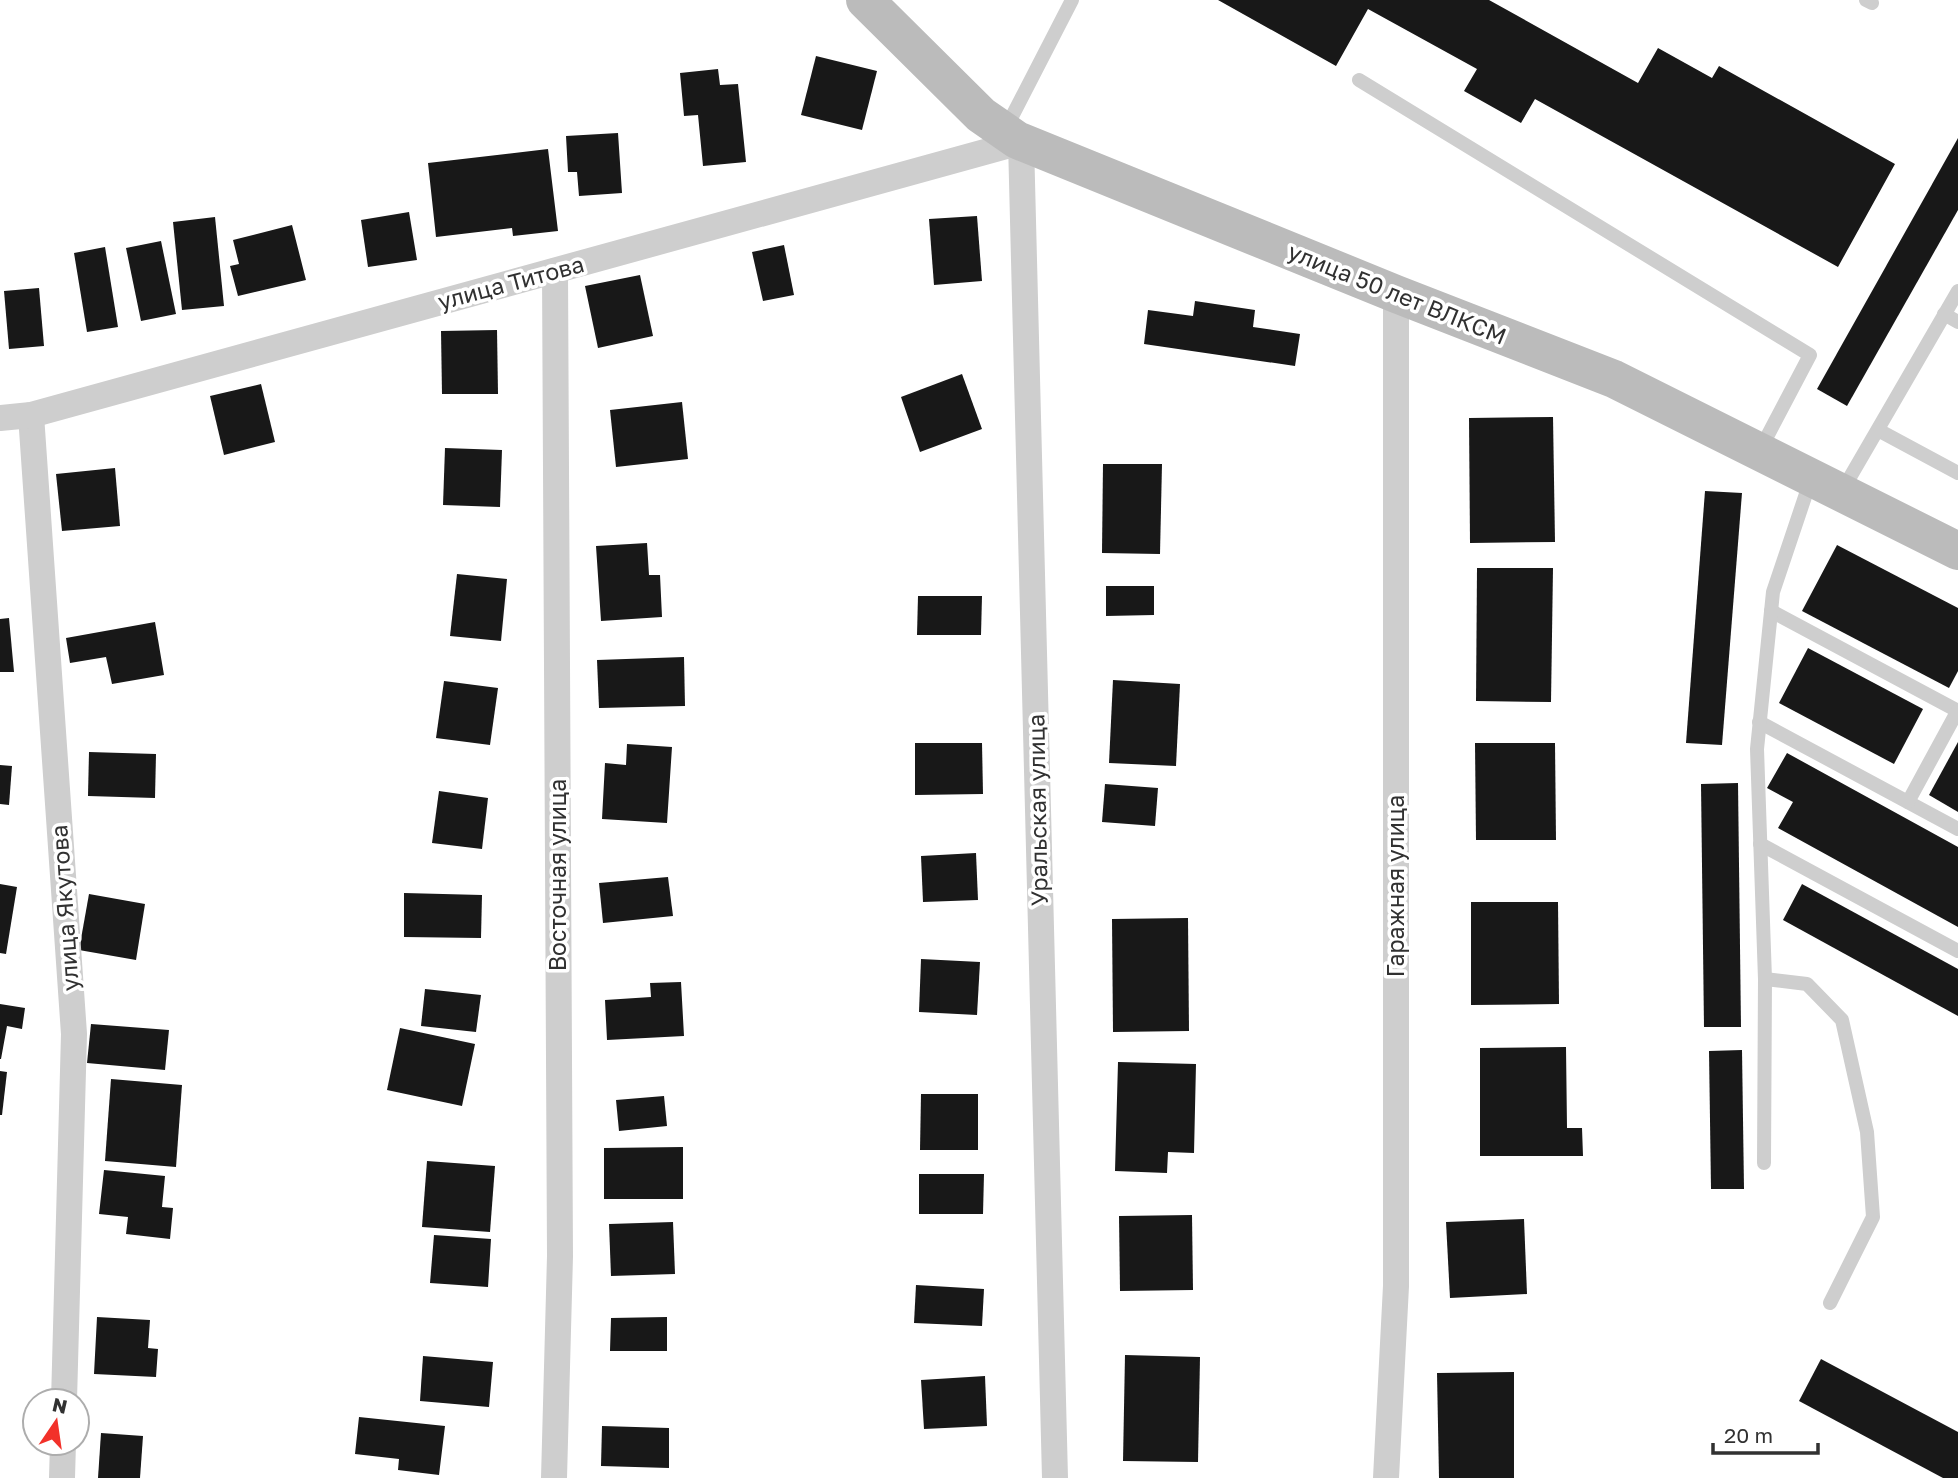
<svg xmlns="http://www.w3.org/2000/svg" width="1958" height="1478" font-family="'Golos Text',sans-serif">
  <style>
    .building { fill: #181818 }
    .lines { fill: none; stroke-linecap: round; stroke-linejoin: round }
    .lane { stroke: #cecece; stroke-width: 14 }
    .street { stroke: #cecece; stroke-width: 26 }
    .secondary { stroke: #bbb; stroke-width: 38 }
    .labels { text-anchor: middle; stroke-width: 7; stroke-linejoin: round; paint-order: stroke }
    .street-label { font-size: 23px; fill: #313131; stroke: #fff }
  </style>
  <rect width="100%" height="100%" fill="#fff"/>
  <g class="building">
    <polygon points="1218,0 1489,0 1638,83 1658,48 1712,78 1719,66 1895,164 1838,267 1535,99 1521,123 1464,91 1477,69 1368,9 1336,66"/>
    <polygon points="816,56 877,71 862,130 801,115"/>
    <polygon points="718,69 720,85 738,84 746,162 703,166 698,115 684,116 680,73"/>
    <polygon points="618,133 622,193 579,196 577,172 568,172 566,136"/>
    <polygon points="1958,138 1958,210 1847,406 1817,389"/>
    <polygon points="548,149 558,231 513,236 512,228 436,237 428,163"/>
    <polygon points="409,212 417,260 368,267 361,220"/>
    <polygon points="977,216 982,281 934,285 929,219"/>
    <polygon points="215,217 224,306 182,310 173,222"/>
    <polygon points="292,225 306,280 238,296 230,266 239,264 233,240"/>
    <polygon points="161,241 176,314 141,321 126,248"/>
    <polygon points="784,245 794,295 763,301 752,252"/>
    <polygon points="105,247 118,327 87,332 74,253"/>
    <polygon points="640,275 653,336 598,348 585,286"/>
    <polygon points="39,288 44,346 9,349 4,291"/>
    <polygon points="1195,301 1255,310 1253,327 1300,334 1295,366 1144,344 1148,310 1193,316"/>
    <polygon points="497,330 498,394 442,394 441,331"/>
    <polygon points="962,374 982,429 920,452 901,397"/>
    <polygon points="261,384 275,442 224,455 210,396"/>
    <polygon points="682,402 688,459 616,467 610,410"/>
    <polygon points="1553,417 1555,542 1470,543 1469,418"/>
    <polygon points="445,448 502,450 500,507 443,505"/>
    <polygon points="1103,464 1162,464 1160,554 1102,553"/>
    <polygon points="115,468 120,526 62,531 56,474"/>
    <polygon points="1705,491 1742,493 1722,745 1686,743"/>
    <polygon points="647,543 649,575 660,575 662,617 601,621 596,546"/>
    <polygon points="1837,545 1958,608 1958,671 1949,688 1802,611"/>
    <polygon points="1477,568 1553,568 1551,702 1476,701"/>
    <polygon points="457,574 507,579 501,641 450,636"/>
    <polygon points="1106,586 1154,586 1154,615 1106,616"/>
    <polygon points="918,596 982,596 981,635 917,635"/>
    <polygon points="9,618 14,672 0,672 0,619"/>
    <polygon points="155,622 164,675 112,684 106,657 70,663 66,638"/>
    <polygon points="1808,648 1923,709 1894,764 1779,703"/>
    <polygon points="684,657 685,706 599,708 597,660"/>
    <polygon points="1113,680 1180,684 1176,766 1109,763"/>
    <polygon points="444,681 498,688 490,745 436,738"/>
    <polygon points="1958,742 1958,812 1929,795"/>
    <polygon points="915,743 982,743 983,794 915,795"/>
    <polygon points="1475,743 1555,743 1556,840 1476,840"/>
    <polygon points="627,744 672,747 667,823 602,819 605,763 626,765"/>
    <polygon points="89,752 156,754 155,798 88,796"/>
    <polygon points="1787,753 1958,847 1958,927 1778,828 1793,802 1767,788"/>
    <polygon points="0,765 12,766 9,805 0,804"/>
    <polygon points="1738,783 1741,1027 1704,1027 1701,784"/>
    <polygon points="1105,784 1158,788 1155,826 1102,822"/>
    <polygon points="439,791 488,798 482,849 432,843"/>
    <polygon points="976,853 978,900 923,902 921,856"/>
    <polygon points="668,877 673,916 603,923 599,883"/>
    <polygon points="0,884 17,887 6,954 0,953"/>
    <polygon points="1802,884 1958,969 1958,1016 1783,920"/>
    <polygon points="404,893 482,895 481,938 404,937"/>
    <polygon points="89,894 145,904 136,960 79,950"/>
    <polygon points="1471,902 1558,902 1559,1004 1471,1005"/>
    <polygon points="1188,918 1189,1031 1113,1032 1112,919"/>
    <polygon points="921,959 980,962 977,1015 919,1012"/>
    <polygon points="681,982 684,1036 607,1040 605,1000 651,997 650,983"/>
    <polygon points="425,989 481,995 476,1032 421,1026"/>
    <polygon points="0,1004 25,1008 22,1029 7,1026 1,1059 0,1059"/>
    <polygon points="91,1024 169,1030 165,1070 87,1063"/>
    <polygon points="400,1028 475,1044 462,1106 387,1090"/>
    <polygon points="1566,1047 1567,1128 1582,1128 1583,1156 1480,1156 1480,1048"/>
    <polygon points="1742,1050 1744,1189 1711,1189 1709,1051"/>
    <polygon points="1118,1062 1196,1064 1194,1153 1168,1152 1167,1173 1115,1171"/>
    <polygon points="0,1071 7,1072 2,1115 0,1115"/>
    <polygon points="111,1079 182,1085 176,1167 105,1161"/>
    <polygon points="921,1094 978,1094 978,1150 920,1150"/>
    <polygon points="664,1096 667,1126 619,1131 616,1100"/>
    <polygon points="683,1147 683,1199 604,1199 604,1148"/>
    <polygon points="427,1161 495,1166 490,1232 422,1227"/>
    <polygon points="104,1170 165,1176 162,1207 173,1208 170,1239 126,1234 128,1217 99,1214"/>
    <polygon points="919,1174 984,1174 983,1214 919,1214"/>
    <polygon points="1192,1215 1193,1290 1120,1291 1119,1216"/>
    <polygon points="1524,1219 1527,1294 1450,1298 1446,1222"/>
    <polygon points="673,1222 675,1274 611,1276 609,1224"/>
    <polygon points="434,1235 491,1239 488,1287 430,1283"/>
    <polygon points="916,1285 984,1289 982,1326 914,1323"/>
    <polygon points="97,1317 150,1320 148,1348 158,1349 156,1377 94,1374"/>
    <polygon points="667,1317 667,1351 610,1351 611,1318"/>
    <polygon points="1125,1355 1200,1357 1198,1462 1123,1461"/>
    <polygon points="423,1356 493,1362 489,1407 420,1401"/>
    <polygon points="1821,1359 1958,1432 1958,1478 1943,1478 1799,1401"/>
    <polygon points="1514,1372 1514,1478 1439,1478 1437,1373"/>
    <polygon points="985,1376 987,1426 924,1429 921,1380"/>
    <polygon points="359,1417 445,1426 439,1475 398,1470 399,1459 355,1454"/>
    <polygon points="602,1426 669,1428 669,1468 601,1466"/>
    <polygon points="101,1433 143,1436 140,1478 98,1478"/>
  </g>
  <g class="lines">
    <g class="lane">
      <polyline points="1866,0 1872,3"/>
      <polyline points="1359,80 1810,355 1760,450"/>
      <polyline points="1005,130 1072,0"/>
      <polyline points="1944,314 1958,322"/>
      <polyline points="1878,430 1958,473"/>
      <polyline points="1842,491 1958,291"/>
      <polyline points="1771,611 1958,711"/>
      <polyline points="1759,722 1958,829"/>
      <polyline points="1908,802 1958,710"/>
      <polyline points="1760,844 1958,951"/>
      <polyline points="1765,979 1807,984 1842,1020 1867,1132 1873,1217 1830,1303"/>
      <polyline points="1764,1163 1765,979 1757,749 1773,592 1811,479"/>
    </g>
    <g class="street">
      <polyline points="31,415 74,1034 64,1401"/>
      <polyline points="0,418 31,415 1021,142 1055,1478"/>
      <polyline points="62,1478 63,1443"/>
      <polyline points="554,1478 560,1256 555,271"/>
      <polyline points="1386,1478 1396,1286 1396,294"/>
    </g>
    <polyline class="secondary" points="865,0 981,115 1017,140 1396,294 1614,379 1958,551"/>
  </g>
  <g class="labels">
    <g class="street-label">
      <text transform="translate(511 283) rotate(-15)" y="8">улица Титова</text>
      <text transform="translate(1397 294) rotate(22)" y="8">улица 50 лет ВЛКСМ</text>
      <text transform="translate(1038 810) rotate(-91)" y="8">Уральская улица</text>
      <text transform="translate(558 875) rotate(-90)" y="8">Восточная улица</text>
      <text transform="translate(1396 886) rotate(-90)" y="8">Гаражная улица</text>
      <text transform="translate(65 908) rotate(-94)" y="8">улица Якутова</text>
    </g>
  </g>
  <g transform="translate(56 1422) rotate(13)"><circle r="33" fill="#ffffff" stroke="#adadad" stroke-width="2"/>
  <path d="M0-5L12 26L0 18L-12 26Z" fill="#f2312a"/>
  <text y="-10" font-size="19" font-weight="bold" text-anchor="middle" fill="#313131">N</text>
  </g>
  <path d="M1713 1443v10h105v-10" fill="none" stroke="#313131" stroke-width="3.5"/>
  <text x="1724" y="1443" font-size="21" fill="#313131" stroke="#ffffff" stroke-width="5" paint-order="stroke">20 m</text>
</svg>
